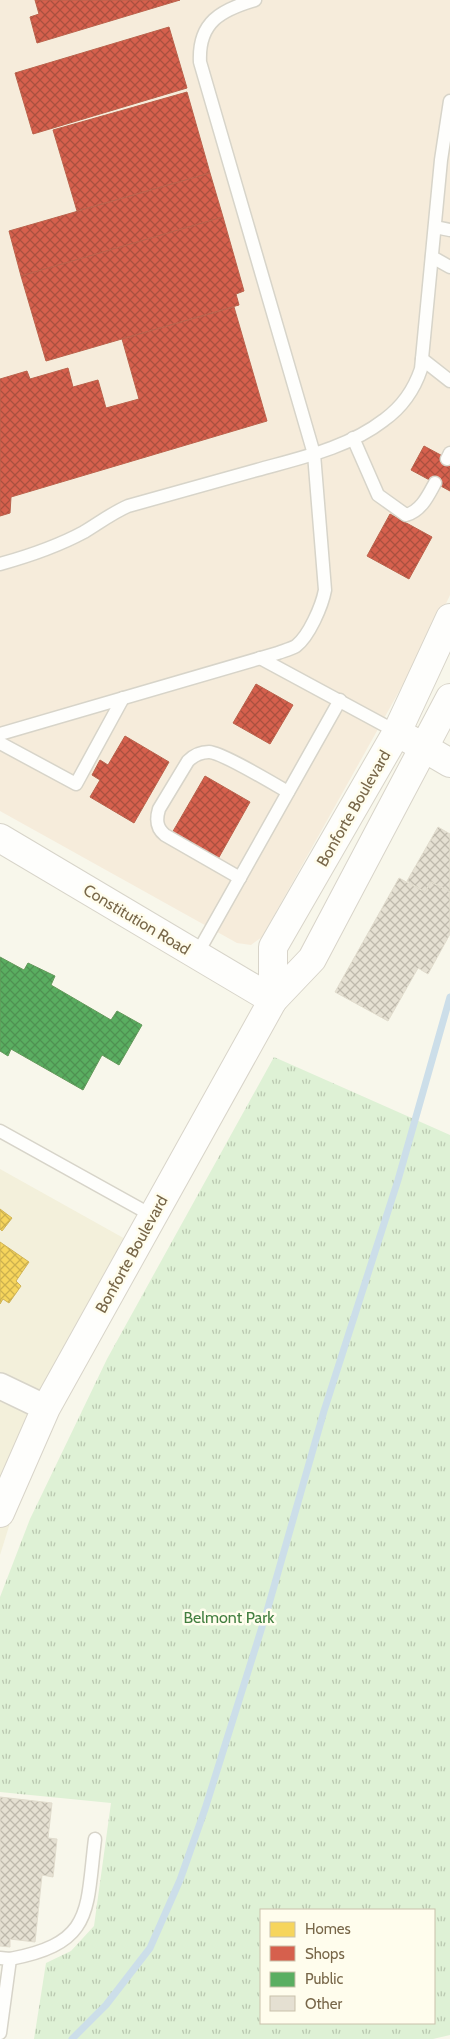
<svg xmlns="http://www.w3.org/2000/svg" width="450" height="2039" font-family="Cabin,sans-serif">
  <style>
    .residential { fill: #f3f0db }
    .commercial { fill: #f6ecdb }
    .park { fill: url(#park-tufts); fill-rule: evenodd }
    .homes { fill: url(#homes-cross-hatch); stroke: #d0b456 }
    .shops { fill: url(#shops-cross-hatch); stroke: #ba624c }
    .public { fill: url(#public-cross-hatch); stroke: #63995a }
    .lines { fill: none; stroke-linecap: round; stroke-linejoin: round }
    .stream { stroke: #ccdee9; stroke-width: 7 }
    .building { fill: url(#building-cross-hatch); stroke: #e1dccd }
    .service-casing { stroke: #d7d4c9; stroke-width: 15 }
    .minor-casing { stroke: #d7d4c9; stroke-width: 28 }
    .tertiary-casing { stroke: #d7d4c9; stroke-width: 30 }
    .secondary-casing { stroke: #d8d4c9; stroke-width: 30 }
    .service { stroke: #fefefc; stroke-width: 12 }
    .minor { stroke: #fefefc; stroke-width: 25 }
    .tertiary { stroke: #fefefc; stroke-width: 28 }
    .secondary { stroke: #fefefc; stroke-width: 28 }
    .labels { text-anchor: middle; stroke-width: 5; stroke-linejoin: round; paint-order: stroke }
    .street-label { font-size: 16px; fill: #786749; stroke: #fffded }
    .park-label { font-size: 16px; fill: #427f40; stroke: #fffded }
  </style>
  <defs>
    <pattern id="park-tufts" width="24" height="20" patternUnits="userSpaceOnUse" patternTransform="scale(1.25)"><rect width="24" height="20" fill="#def1d5"/><path d="M3 7l-1-3M5 7V3M7 7l1-3M15 17l-1-3M17 17v-4M19 17l1-3" fill="none" stroke="#b9c7af"/></pattern>
    <pattern id="homes-cross-hatch" width="8" height="8" patternUnits="userSpaceOnUse" patternTransform="scale(1.25)"><rect width="8" height="8" fill="#f6d55c"/><path d="M0 0l8 8M0 8l8-8" fill="none" stroke="#ccb14e"/></pattern>
    <pattern id="shops-cross-hatch" width="8" height="8" patternUnits="userSpaceOnUse" patternTransform="scale(1.25)"><rect width="8" height="8" fill="#d6604d"/><path d="M0 0l8 8M0 8l8-8" fill="none" stroke="#aa503f"/></pattern>
    <pattern id="public-cross-hatch" width="8" height="8" patternUnits="userSpaceOnUse" patternTransform="scale(1.25)"><rect width="8" height="8" fill="#5aae61"/><path d="M0 0l8 8M0 8l8-8" fill="none" stroke="#4f9152"/></pattern>
    <pattern id="building-cross-hatch" width="8" height="8" patternUnits="userSpaceOnUse" patternTransform="scale(1.25)"><rect width="8" height="8" fill="#e5e0d2"/><path d="M0 0l8 8M0 8l8-8" fill="none" stroke="#beb9ac"/></pattern>
  </defs>
  <rect width="100%" height="100%" fill="#f8f7eb"/>
  <polygon class="residential" points="0,1169 136,1245 46,1408 0,1555"/>
  <polygon class="commercial" points="0,0 450,0 450,595 435,627 262,937 251,945 237,943 0,811"/>
  <path class="park" d="M 274,1057 L 450,1135 L 450,2035 L 433,2039 L 34,2039 L 46,1963 L 71,1951 L 94,1926 L 111,1803 L 0,1792 L 0,1597 L 30,1519 L 107,1359 ZM 434,1910 L 434,2023 L 261,2023 L 261,1910 Z"/>
  <g class="homes">
    <polygon points="0,1209 12,1218 2,1231 0,1229"/>
    <polygon points="0,1242 29,1262 16,1281 21,1286 9,1303 3,1299 0,1304"/>
  </g>
  <g class="shops">
    <polygon points="35,0 180,0 37,43 30,17 39,14"/>
    <polygon points="169,27 187,88 33,134 15,73"/>
    <polygon points="187,92 210,173 77,211 53,130"/>
    <polygon points="210,173 223,217 21,276 9,231"/>
    <polygon points="223,217 244,291 236,294 239,305 46,361 21,276"/>
    <polygon points="234,307 267,421 11,497 10,513 0,516 0,379 27,371 30,379 68,368 73,387 98,380 106,408 139,399 122,339"/>
    <polygon points="424,446 450,460 450,491 411,470"/>
    <polygon points="390,514 432,537 409,579 367,556"/>
    <polygon points="256,684 293,705 270,744 233,723"/>
    <polygon points="125,736 169,762 134,823 90,797 100,780 92,775 100,760 108,765"/>
    <polygon points="205,776 250,802 218,859 172,833"/>
  </g>
  <polygon class="public" points="0,957 24,970 28,963 55,976 51,985 111,1020 117,1011 142,1025 119,1065 102,1055 83,1090 11,1049 8,1056 0,1051"/>
  <g class="lines">
    <polyline class="stream" points="72,2039 106,2005 150,1948 180,1880 205,1809 267,1611 324,1411 398,1180 450,997"/>
  </g>
  <g class="building">
    <polygon points="438,827 450,834 450,892 431,882 425,892 407,881"/>
    <polygon points="399,878 425,892 431,882 450,892 450,934 428,974 418,968 388,1021 335,992"/>
    <polygon points="0,1797 52,1803 48,1838 57,1839 53,1877 42,1875 35,1942 10,1939 10,1947 0,1946"/>
  </g>
  <g class="lines">
    <g class="service-casing">
      <g id="service">
        <polyline points="435,227 450,230"/>
        <polyline points="432,257 450,267"/>
        <polyline points="422,359 450,381"/>
        <path d="M 353,438 L 378,495 L 406,515 C 421,511 428,496 435,483"/>
        <polyline points="447,459 450,453"/>
        <path d="M 0,564 C 29,556 58,546 84,532 C 99,523 112,513 128,506 C 171,494 214,482 257,470 C 300,458 348,448 384,420 C 402,407 414,390 421,369 L 441,160 L 450,101"/>
        <polyline points="260,658 397,732"/>
        <path d="M 0,734 L 278,653 C 283,651 291,649 296,646 C 309,636 322,606 325,590 L 314,454 L 200,62 C 198,22 221,10 255,0"/>
        <polyline points="0,743 76,784 123,698"/>
        <path d="M 240,878 L 165,835 C 156,828 156,819 159,809 L 188,761 C 194,755 200,752 209,752 C 221,752 274,784 288,792"/>
        <polyline points="197,954 340,700"/>
        <polyline points="0,1131 153,1216"/>
        <polyline points="0,1958 10,1959 0,2033"/>
        <path d="M 10,1959 C 94,1943 86,1911 95,1839"/>
      </g>
    </g>
    <g class="minor-casing">
      <polyline id="minor" points="0,1386 46,1408"/>
    </g>
    <g class="tertiary-casing">
      <g id="tertiary">
        <polyline points="397,732 450,763"/>
        <polyline points="0,838 273,1000"/>
      </g>
    </g>
    <g class="secondary-casing">
      <g id="secondary">
        <polyline points="273,1000 273,947 397,732 450,618"/>
        <polyline points="0,1513 46,1408 273,1000 312,959 450,698"/>
      </g>
    </g>
    <use href="#service" class="service"/>
    <use href="#minor" class="minor"/>
    <use href="#tertiary" class="tertiary"/>
    <use href="#secondary" class="secondary"/>
  </g>
  <g class="labels">
    <g class="street-label">
      <text transform="translate(353 808) rotate(-60)" y="6">Bonforte Boulevard</text>
      <text transform="translate(137 919) rotate(31)" y="6">Constitution Road</text>
      <text transform="translate(131 1254) rotate(-61)" y="6">Bonforte Boulevard</text>
    </g>
    <g class="park-label">
      <text x="229" y="1623">Belmont Park</text>
    </g>
  </g>
  <rect x="260" y="1909" width="175" height="115" fill="#fffded" stroke="#c9c1ab"/>
  <rect x="270" y="1922" width="25" height="15" fill="#f6d55c" stroke="#c9c1ab"/>
  <text x="305" y="1934" font-size="15" fill="#786749">Homes</text>
  <rect x="270" y="1946" width="25" height="15" fill="#d6604d" stroke="#c9c1ab"/>
  <text x="305" y="1959" font-size="15" fill="#786749">Shops</text>
  <rect x="270" y="1972" width="25" height="15" fill="#5aae61" stroke="#c9c1ab"/>
  <text x="305" y="1984" font-size="15" fill="#786749">Public</text>
  <rect x="270" y="1996" width="25" height="15" fill="#e5e0d2" stroke="#c9c1ab"/>
  <text x="305" y="2009" font-size="15" fill="#786749">Other</text>
</svg>
